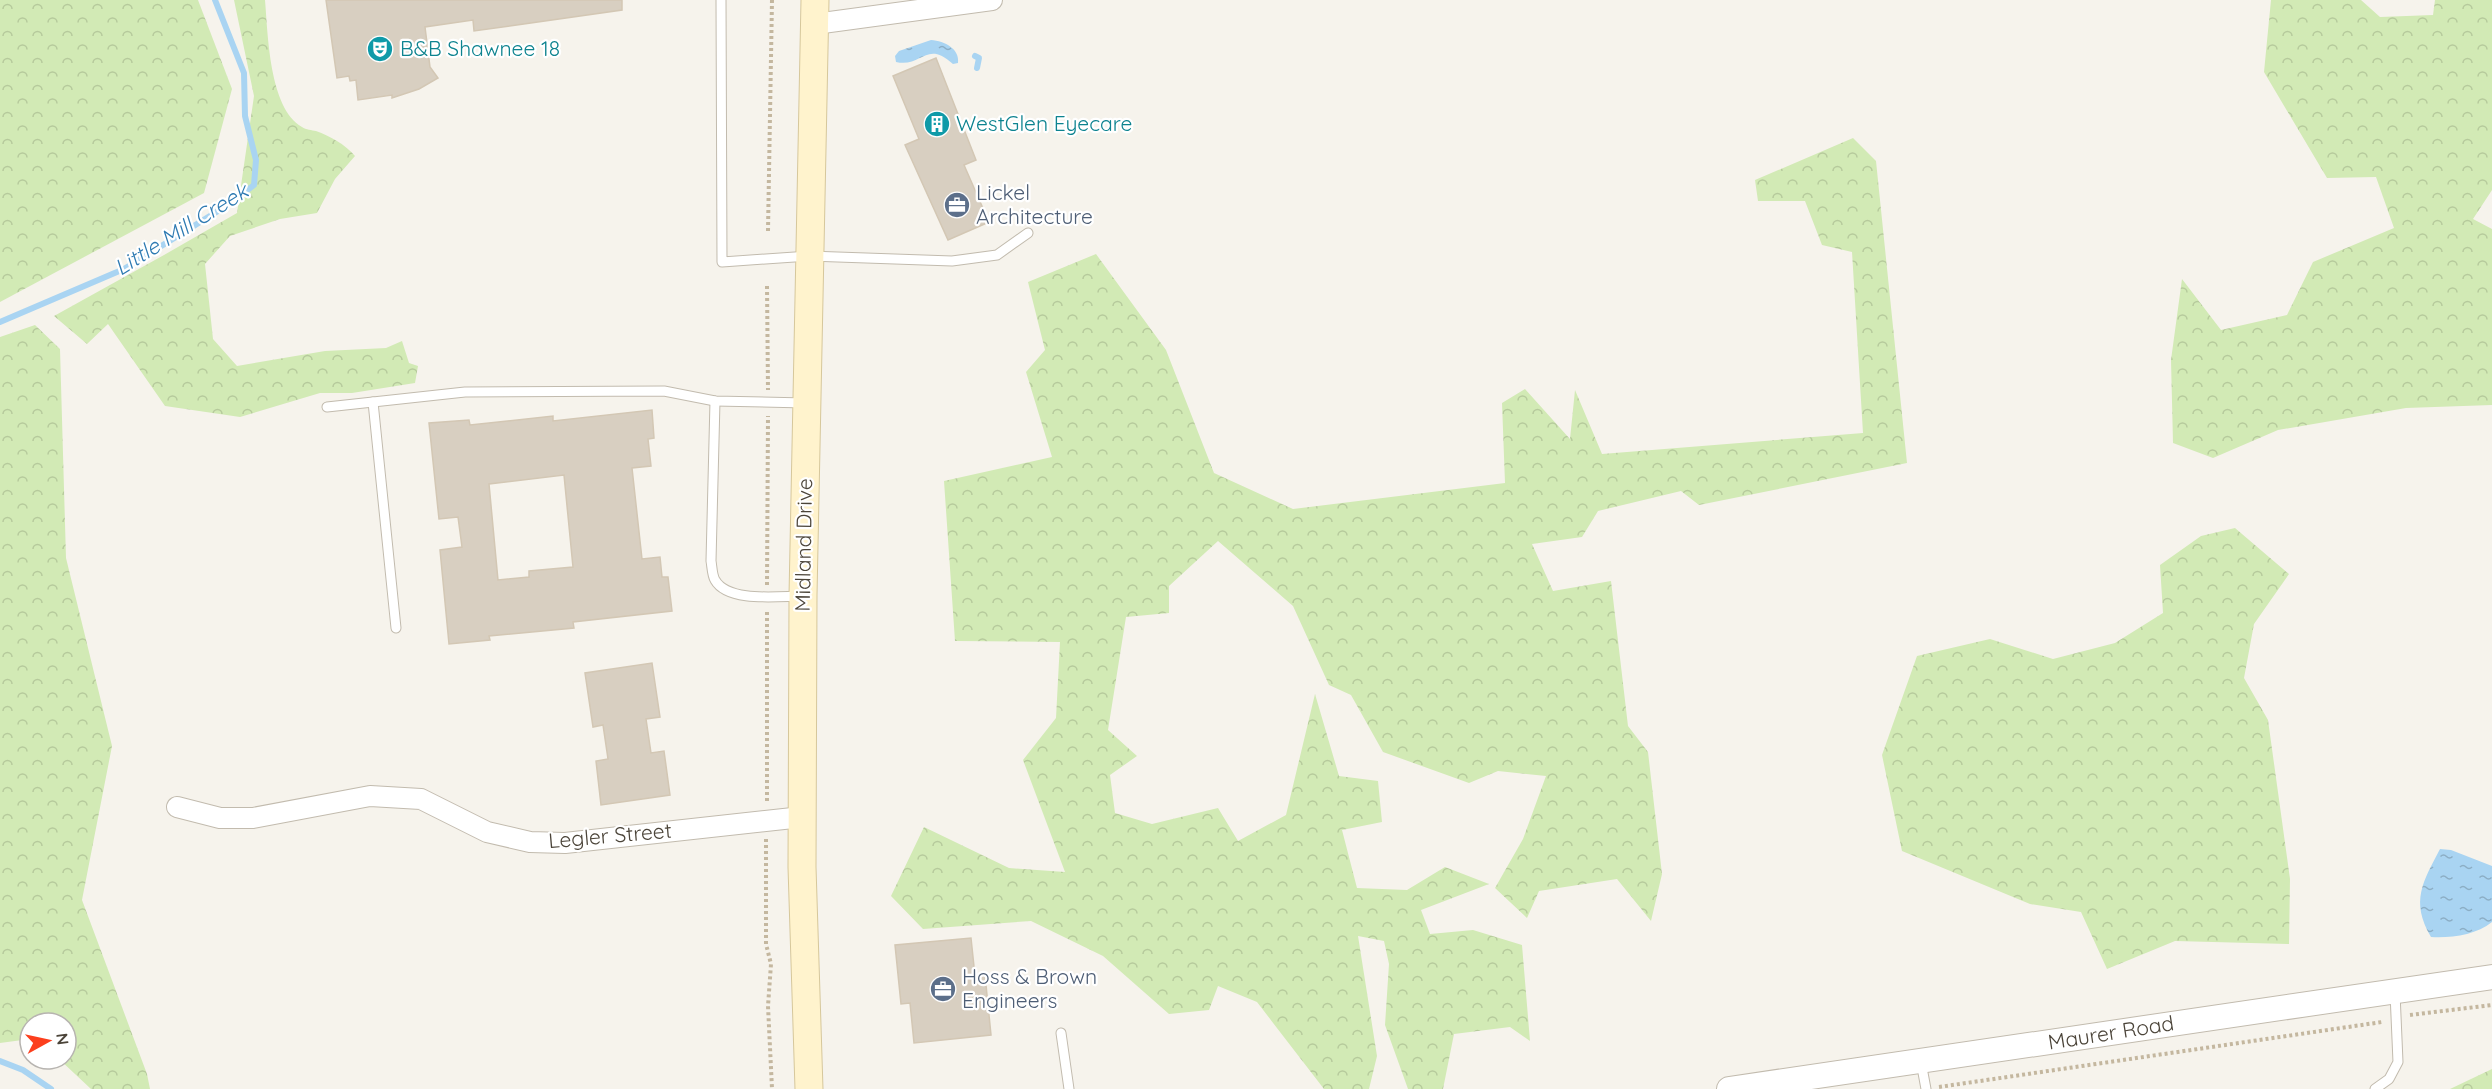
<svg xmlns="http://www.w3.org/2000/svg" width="2492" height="1089" font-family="Quicksand,sans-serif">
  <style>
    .forest { fill: url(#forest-crowns) }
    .water { fill: url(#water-ripples) }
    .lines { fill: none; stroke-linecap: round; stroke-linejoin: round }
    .stream { stroke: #a9d4f2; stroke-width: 6 }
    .building { fill: #d8cfc1; stroke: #d3c7b4; stroke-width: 1.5; fill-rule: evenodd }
    .service-casing { stroke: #c2bbae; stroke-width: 11 }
    .minor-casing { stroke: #c2bbae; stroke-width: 22 }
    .tertiary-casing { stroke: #c2bbae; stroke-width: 26 }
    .secondary-casing { stroke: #d6c79b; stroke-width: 29 }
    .path { stroke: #c4b79f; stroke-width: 4; stroke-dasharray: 3 3; stroke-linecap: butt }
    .service { stroke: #fff; stroke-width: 9 }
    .minor { stroke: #fff; stroke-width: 20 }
    .tertiary { stroke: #fff; stroke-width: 24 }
    .secondary { stroke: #fff3cd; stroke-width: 27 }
    .labels { text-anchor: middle; stroke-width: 4.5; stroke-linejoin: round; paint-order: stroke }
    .culture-label { font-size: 21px; fill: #0d838f; stroke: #fff; text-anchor: start }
    .service-label { font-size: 21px; fill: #4e5e75; stroke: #fff; text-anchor: start }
    .street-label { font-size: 21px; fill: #4b4439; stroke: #fff }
    .water-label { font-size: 22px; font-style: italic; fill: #2e7ab2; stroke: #fff }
  </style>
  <defs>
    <pattern id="forest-crowns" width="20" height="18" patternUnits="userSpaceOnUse" patternTransform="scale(1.5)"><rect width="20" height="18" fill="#d2eab5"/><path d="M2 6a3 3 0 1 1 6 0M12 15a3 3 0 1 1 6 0" fill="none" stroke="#b6ca9c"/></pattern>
    <pattern id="water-ripples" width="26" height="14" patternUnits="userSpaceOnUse" patternTransform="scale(1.5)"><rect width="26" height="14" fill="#a9d4f2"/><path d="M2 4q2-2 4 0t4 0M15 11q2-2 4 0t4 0" fill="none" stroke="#8caec5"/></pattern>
  </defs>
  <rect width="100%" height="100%" fill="#f6f3ec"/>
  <g class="forest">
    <polygon points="0,0 198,0 232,89 204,193 0,302"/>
    <path d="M 234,0 L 265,0 C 268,34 269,108 302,127 C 306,130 312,130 316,131 C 330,136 346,145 355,156 L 335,179 L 317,213 L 280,219 L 230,236 L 205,264 L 213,339 L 237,366 L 325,351 L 386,348 L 402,341 L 409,363 L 418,366 L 415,383 L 352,393 L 320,393 L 240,417 L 165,406 L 108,324 L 87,344 L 54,316 L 164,255 L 237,213 L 254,96 Z"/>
    <polygon points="2271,0 2361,0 2380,17 2433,15 2435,0 2492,0 2492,190 2473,219 2492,229 2492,405 2406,408 2278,430 2213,458 2173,443 2171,360 2182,279 2221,330 2287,315 2313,262 2394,228 2376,177 2327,178 2264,72"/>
    <polygon points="1853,138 1876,161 1907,463 1699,505 1681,491 1598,511 1582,537 1532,544 1553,591 1611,581 1628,726 1648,752 1662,874 1651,921 1617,879 1539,891 1527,918 1495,888 1523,839 1546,776 1498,771 1469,783 1383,752 1351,695 1329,685 1293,606 1218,541 1169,586 1169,613 1126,617 1108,730 1137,756 1110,775 1115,813 1152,824 1218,808 1238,841 1286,815 1315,694 1339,776 1378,781 1382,822 1342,830 1357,888 1407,890 1445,867 1489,884 1421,910 1430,934 1473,930 1522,945 1530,1041 1510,1027 1454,1034 1443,1089 1408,1089 1385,1025 1389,964 1384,941 1358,936 1377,1056 1369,1089 1324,1089 1257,1002 1218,986 1209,1010 1169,1014 1103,956 1031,921 923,929 891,896 924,827 1009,868 1065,872 1023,760 1056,718 1060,642 955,641 944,481 1052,457 1026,372 1045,350 1028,282 1096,254 1166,350 1214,473 1293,509 1505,483 1502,403 1525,389 1570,439 1575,390 1602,454 1863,433 1852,252 1822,245 1805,201 1758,201 1755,180"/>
    <polygon points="35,325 60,349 66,558 112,746 82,900 147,1074 150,1089 91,1089 59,1059 66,1059 66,1023 30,1023 30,1039 0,1043 0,337"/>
    <polygon points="2235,528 2289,574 2254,624 2244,678 2268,720 2290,879 2289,944 2175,941 2107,969 2081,912 2030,904 1902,851 1882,755 1917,656 1990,639 2053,659 2115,643 2163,613 2160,565 2201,536"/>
    <polygon points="2492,1069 2492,1089 2450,1089"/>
  </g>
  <g class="water">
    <path d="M 931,40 C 945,41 960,49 958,63 L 953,64 C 926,39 922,68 896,62 L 895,56 L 899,51 Z"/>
    <path d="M 2440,849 L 2451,850 L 2492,866 L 2492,922 C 2476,935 2452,938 2431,937 C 2410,901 2423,882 2440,849 Z"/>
  </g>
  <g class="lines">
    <g class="stream">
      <polyline points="975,56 979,58 977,68"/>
      <polyline points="0,322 124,269 231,203 254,185 256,160 245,116 244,73 215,0"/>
      <polyline points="0,1061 23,1070 51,1089"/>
    </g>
  </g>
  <g class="building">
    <polygon points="326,0 622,0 622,10 474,31 473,20 425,27 430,67 438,78 419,89 392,98 392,95 358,100 356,80 350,81 349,76 337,78"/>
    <polygon points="936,58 976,160 964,165 989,222 948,240 905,145 919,139 893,76"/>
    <path d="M 652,410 L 654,438 L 648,439 L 651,466 L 632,468 L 642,559 L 660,557 L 662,577 L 668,577 L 672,611 L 573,622 L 574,628 L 489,636 L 490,640 L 449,644 L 440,550 L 462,547 L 458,517 L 439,519 L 429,423 L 469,420 L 470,425 L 553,416 L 553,421 ZM 564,475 L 573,567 L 529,571 L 529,577 L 498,580 L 489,484 Z"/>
    <polygon points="652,663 660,717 646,719 651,753 664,751 670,795 601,805 596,761 608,759 603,725 593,727 585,673"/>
    <polygon points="971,938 975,976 985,975 991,1035 914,1043 910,1003 901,1004 895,945"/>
  </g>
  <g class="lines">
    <g class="service-casing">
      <g id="service">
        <polyline points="721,0 722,262 809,256 952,261 997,255 1028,233"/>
        <path d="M 715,401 L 711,561 C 712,566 712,575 715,580 C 728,603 779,596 802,596"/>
        <polyline points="373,402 396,628"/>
        <polyline points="327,407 465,392 664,391 715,401 806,403"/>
        <polyline points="1061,1033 1069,1089"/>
        <polyline points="1921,1062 1926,1089"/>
        <polyline points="2375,1089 2389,1079 2398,1062 2395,993"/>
      </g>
    </g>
    <g class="minor-casing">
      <g id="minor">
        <polyline points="815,24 992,0"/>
        <polyline points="177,807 220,818 253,818 370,796 421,799 487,832 530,842 565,843 802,817"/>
      </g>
    </g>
    <g class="tertiary-casing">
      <polyline id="tertiary" points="1729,1089 2492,977"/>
    </g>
    <g class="secondary-casing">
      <polyline id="secondary" points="809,1089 802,867 803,596 815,0"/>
    </g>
    <g class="path">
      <polyline points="768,231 772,0"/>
      <polyline points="767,286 768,390"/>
      <polyline points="767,585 768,416"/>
      <polyline points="767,801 767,611"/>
      <polyline points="766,839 766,944 771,964 768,1006 772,1089"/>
      <polyline points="2410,1015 2492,1005"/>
      <polyline points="1939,1087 2382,1022"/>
    </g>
    <use href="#service" class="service"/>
    <use href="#minor" class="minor"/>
    <use href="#tertiary" class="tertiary"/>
    <use href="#secondary" class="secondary"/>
  </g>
  <defs>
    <g id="theatre-disc" transform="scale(1.35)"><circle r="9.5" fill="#0f9aa8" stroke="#fff"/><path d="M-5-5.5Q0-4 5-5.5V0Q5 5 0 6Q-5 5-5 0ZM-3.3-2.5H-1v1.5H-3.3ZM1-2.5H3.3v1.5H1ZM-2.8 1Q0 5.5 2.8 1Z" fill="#fff"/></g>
    <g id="building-disc" transform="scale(1.35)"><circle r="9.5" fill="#0f9aa8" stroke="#fff"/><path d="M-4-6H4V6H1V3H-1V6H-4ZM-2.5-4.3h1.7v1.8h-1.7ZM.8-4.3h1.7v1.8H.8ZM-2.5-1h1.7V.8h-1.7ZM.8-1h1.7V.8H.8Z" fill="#fff"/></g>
    <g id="office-disc" transform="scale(1.35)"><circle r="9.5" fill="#5c6f8a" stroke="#fff"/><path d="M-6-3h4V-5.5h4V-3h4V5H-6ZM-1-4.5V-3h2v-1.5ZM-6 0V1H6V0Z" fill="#fff"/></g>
  </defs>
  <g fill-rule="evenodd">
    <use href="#theatre-disc" x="380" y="49"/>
    <use href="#building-disc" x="937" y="124"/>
    <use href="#office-disc" x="957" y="205"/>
    <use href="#office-disc" x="943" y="989"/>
  </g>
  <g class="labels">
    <g class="culture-label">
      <text x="400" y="56">B&amp;B Shawnee 18</text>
      <text x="956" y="131">WestGlen Eyecare</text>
    </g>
    <g class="service-label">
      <text x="976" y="200">Lickel<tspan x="976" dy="24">Architecture</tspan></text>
      <text x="962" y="984">Hoss &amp; Brown<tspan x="962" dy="24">Engineers</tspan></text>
    </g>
    <g class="street-label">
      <text transform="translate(804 545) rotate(-89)" y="7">Midland Drive</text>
      <text transform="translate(610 836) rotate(-5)" y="7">Legler Street</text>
      <text transform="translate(2111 1033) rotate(-9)" y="7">Maurer Road</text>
    </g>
    <g class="water-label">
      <text transform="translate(181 229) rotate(-32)" y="8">Little Mill Creek</text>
    </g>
  </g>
  <g transform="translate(48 1041) rotate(82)"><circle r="28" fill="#ffffff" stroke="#b7b4b0" stroke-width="1.5"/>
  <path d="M0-4.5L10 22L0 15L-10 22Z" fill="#fc3f1d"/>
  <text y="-9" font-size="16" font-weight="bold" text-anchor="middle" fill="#4b4439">N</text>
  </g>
</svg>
